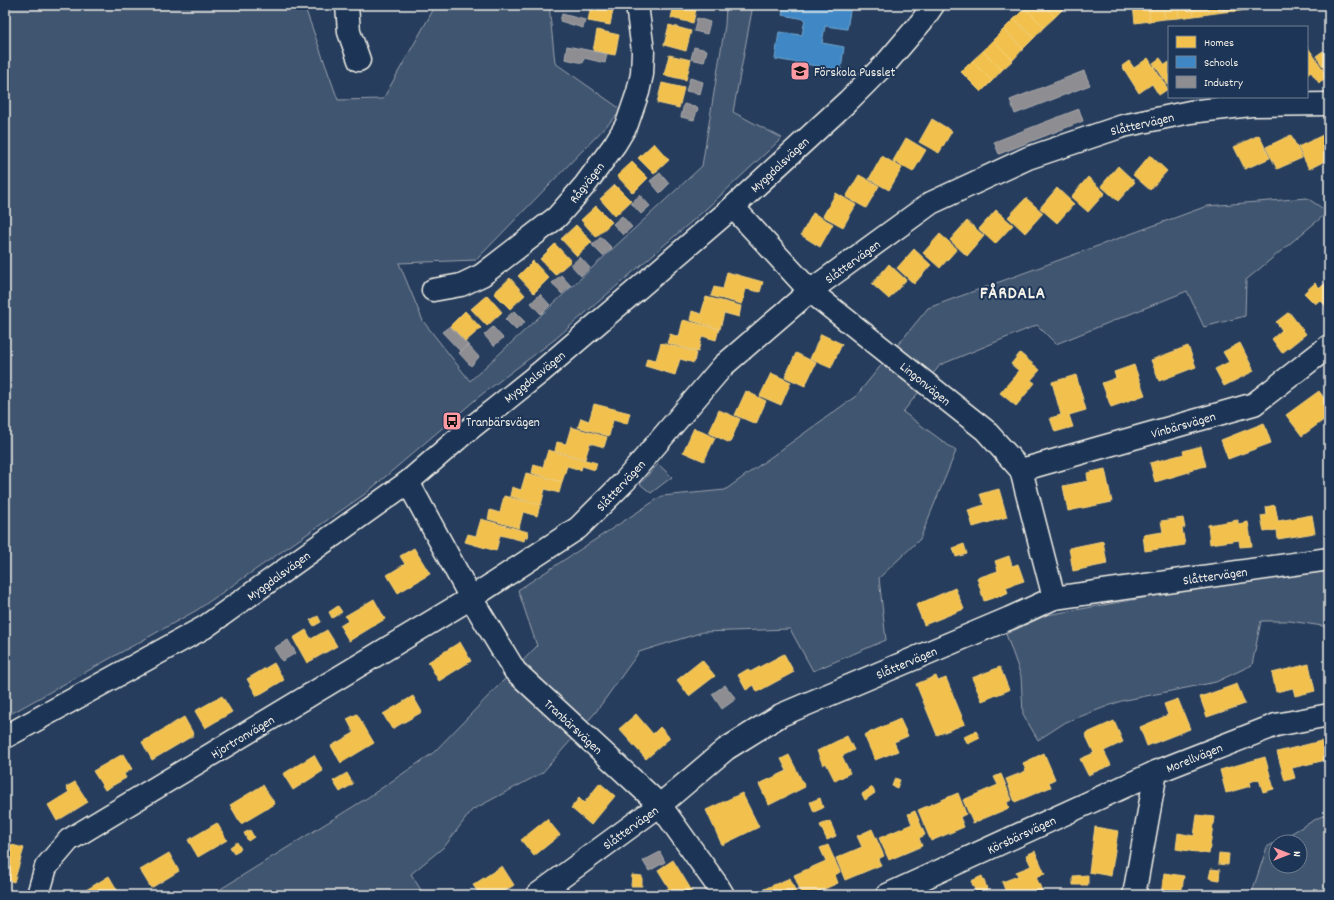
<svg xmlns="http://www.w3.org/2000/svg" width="1334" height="900" font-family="Dekko,sans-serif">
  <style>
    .green { fill: #40546f; stroke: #9aa2ac }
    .homes { fill: #f2c14e; stroke: #f3cf7c }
    .schools { fill: #3f88c5; stroke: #75a8d0 }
    .industry { fill: #8d8d92; stroke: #acabac }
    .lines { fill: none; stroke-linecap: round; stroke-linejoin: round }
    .minor-casing { stroke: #f4f1e8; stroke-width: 25 }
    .minor { stroke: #1d3557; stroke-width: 22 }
    .labels { text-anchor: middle; stroke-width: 4; stroke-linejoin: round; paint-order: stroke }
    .poi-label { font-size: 13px; fill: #f4f1e8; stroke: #1d3557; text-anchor: start }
    .street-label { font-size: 13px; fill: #f4f1e8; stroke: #1d3557 }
    .district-label { font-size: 17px; font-weight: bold; letter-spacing: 1px; fill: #f4f1e8; stroke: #1d3557 }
  </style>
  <rect width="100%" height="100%" fill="#263d5d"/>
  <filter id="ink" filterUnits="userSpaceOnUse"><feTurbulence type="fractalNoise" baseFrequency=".025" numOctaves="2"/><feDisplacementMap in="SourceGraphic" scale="8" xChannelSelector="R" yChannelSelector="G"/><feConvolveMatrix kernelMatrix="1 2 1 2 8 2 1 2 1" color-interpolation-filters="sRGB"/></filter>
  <g filter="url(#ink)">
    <g class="green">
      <polygon points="5,5 304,5 338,100 383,99 436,5 549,5 555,63 622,110 476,260 399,263 423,321 470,381 702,166 725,25 726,5 753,5 733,112 782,138 706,209 554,340 481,395 365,494 197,610 5,717"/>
      <polygon points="1307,198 1328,212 1246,280 1245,316 1204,327 1187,291 1056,344 1037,325 940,365 903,412 956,451 920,539 879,578 886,640 813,671 790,629 703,632 639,652 595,713 542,773 472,810 445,846 411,874 424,895 382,895 380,892 377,895 211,895 367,798 433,753 537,646 518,590 662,496 725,490 856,396 928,308 1207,206"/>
      <polygon points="658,464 672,477 651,493 640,484"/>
      <polygon points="1329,569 1329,627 1290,621 1261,621 1252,665 1216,682 1121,701 1066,722 1038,740 1023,714 1021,676 1006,634 1047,615 1216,585"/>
      <polygon points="1329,813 1329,895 1251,895 1267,847 1276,842 1276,866 1300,866 1300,842 1276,842 1318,818"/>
    </g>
    <g class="homes">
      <polygon points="591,5 614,5 610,25 588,21"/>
      <polygon points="674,5 697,5 693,23 671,18"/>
      <polygon points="1028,5 1043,5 1055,17 1044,27 1025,8"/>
      <polygon points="1043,5 1065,5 1066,6 1055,17"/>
      <polygon points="1133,5 1148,5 1150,21 1135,23"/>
      <polygon points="1148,5 1163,5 1165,19 1150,21"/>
      <polygon points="1163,5 1178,5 1179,18 1165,19"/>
      <polygon points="1178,5 1193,5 1194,16 1179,18"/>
      <polygon points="1193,5 1208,5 1209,14 1194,16"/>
      <polygon points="1208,5 1224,5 1224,12 1209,14"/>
      <polygon points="1224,5 1239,5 1239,11 1224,12"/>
      <polygon points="1239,5 1254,5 1254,9 1239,11"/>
      <polygon points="1254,5 1269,5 1269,7 1254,9"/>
      <polygon points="1025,8 1044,27 1034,38 1014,19"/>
      <polygon points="1014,19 1034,38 1023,49 1004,29"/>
      <polygon points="669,25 691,31 686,51 664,45"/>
      <polygon points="1004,29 1023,49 1013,60 993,40"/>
      <polygon points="597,30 619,35 615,55 593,51"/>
      <polygon points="993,40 1013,60 1002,70 983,51"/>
      <polygon points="1307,46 1328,77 1319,83 1311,72 1307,75"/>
      <polygon points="983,51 1002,70 992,81 972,61"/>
      <polygon points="1323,51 1328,58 1329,57 1329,76 1316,56"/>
      <polygon points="669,55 691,60 686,80 664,75"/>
      <polygon points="1148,58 1168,89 1159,95 1152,84 1139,93 1122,66 1129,61 1134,68"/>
      <polygon points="1160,58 1165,65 1169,62 1169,86 1153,63"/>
      <polygon points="972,61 992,81 981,92 961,72"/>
      <polygon points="662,83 684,88 679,108 657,103"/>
      <polygon points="932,119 952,131 939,153 919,142"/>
      <polygon points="1259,135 1270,158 1245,169 1234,147"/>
      <polygon points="1291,135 1302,158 1277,169 1266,147"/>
      <polygon points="1323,135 1329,148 1329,159 1309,169 1298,147"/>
      <polygon points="906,138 926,150 913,172 893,161"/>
      <polygon points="654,143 669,160 654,174 638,158"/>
      <polygon points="1150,155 1167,171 1150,190 1133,175"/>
      <polygon points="882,156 902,168 889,190 869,179"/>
      <polygon points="632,162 648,178 633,193 617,176"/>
      <polygon points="1118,166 1135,182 1118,201 1101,186"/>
      <polygon points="859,175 879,186 866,208 846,197"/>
      <polygon points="1088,177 1105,193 1088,212 1071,197"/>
      <polygon points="615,185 631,201 615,216 600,199"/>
      <polygon points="1057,188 1074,204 1057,223 1040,208"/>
      <polygon points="836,193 856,205 843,227 823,216"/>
      <polygon points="1026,198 1043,213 1025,233 1008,217"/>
      <polygon points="596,206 612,222 596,237 581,220"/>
      <polygon points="996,210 1013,225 995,244 979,229"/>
      <polygon points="813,213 833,224 820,247 801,235"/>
      <polygon points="967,221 984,236 967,256 950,240"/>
      <polygon points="576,225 592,242 577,256 561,239"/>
      <polygon points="940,234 957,249 940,268 923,253"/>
      <polygon points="555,244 571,261 555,275 540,259"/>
      <polygon points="914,249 931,265 914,284 897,268"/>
      <polygon points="533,261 549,278 534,293 518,276"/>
      <polygon points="889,264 906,280 889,299 872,284"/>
      <polygon points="727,272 763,282 760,292 746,289 742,304 711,296 714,287 723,289"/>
      <polygon points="510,278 525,295 510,309 494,293"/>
      <polygon points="1329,280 1329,309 1320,300 1315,304 1304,293 1315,283 1320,288"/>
      <polygon points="487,295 502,312 487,326 471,309"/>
      <polygon points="706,297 741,306 739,317 724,313 720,329 690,320 692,311 701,314"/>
      <polygon points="465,311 481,328 465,342 450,326"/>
      <polygon points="1289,312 1306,334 1282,353 1272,339 1282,330 1276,322"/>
      <polygon points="683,320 719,329 716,340 702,336 698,352 667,343 670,334 679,337"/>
      <polygon points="821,334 842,344 831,368 810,359"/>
      <polygon points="661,343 696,352 694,363 680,359 675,375 645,366 647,358 656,360"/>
      <polygon points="1240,343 1254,371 1224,386 1215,369 1229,362 1223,352"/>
      <polygon points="1188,346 1196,367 1159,381 1151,360"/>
      <polygon points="796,353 816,363 805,386 785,377"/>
      <polygon points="1020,353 1040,370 1031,380 1035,383 1016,406 1000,393 1019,371 1011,364"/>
      <polygon points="1134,365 1145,395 1111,407 1102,383 1116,378 1114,372"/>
      <polygon points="771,373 791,382 781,405 760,396"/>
      <polygon points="1076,375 1086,410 1069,415 1073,427 1055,432 1050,418 1061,415 1052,382"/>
      <polygon points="746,391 766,401 756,424 735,415"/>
      <polygon points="1319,391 1329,405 1329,416 1302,436 1286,415"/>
      <polygon points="594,404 630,413 627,424 613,420 609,436 578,427 581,418 589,421"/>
      <polygon points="719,410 740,419 730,443 709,433"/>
      <polygon points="1264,423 1271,443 1228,459 1221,440"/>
      <polygon points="571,427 607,437 604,447 590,443 585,459 555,451 557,442 566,444"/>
      <polygon points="694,428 715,438 704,461 683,452"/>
      <polygon points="1201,446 1206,466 1189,470 1189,472 1155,482 1150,463 1184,454 1183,451"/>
      <polygon points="548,450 597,463 595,470 582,466 581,470 567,466 562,482 532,473 534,464 543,467"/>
      <polygon points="1105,469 1112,502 1068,511 1063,486 1088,481 1087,473"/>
      <polygon points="526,473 562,482 559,493 545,489 541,505 510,496 512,487 521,490"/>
      <polygon points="999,489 1007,517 973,527 968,510 984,505 980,494"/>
      <polygon points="504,496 540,505 537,516 523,512 519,528 488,519 490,510 500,513"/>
      <polygon points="1275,505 1278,521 1312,515 1315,533 1278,539 1277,530 1264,532 1261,516 1267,515 1266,507"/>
      <polygon points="1183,518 1185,528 1182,528 1185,545 1145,551 1143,535 1163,532 1161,521"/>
      <polygon points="481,519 528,532 527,538 525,537 524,541 500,535 496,551 465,542 468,534 476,536"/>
      <polygon points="1238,520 1238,524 1248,522 1252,546 1240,547 1239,540 1210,544 1208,525"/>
      <polygon points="1103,541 1107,564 1073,571 1069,548"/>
      <polygon points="964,544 967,554 956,557 953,548"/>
      <polygon points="414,548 430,574 398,593 387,575 405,564 400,556"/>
      <polygon points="1009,556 1012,566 1018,564 1024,581 1006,587 1008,593 984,601 977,578 998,571 995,561"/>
      <polygon points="955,588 964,609 924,625 916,605"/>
      <polygon points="374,599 385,619 349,641 340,626 348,621 345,616"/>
      <polygon points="338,606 342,612 332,618 329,612"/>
      <polygon points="318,616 321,622 314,626 310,620"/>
      <polygon points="306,630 311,639 327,630 337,646 307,663 293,638"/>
      <polygon points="460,642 471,661 439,681 428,662"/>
      <polygon points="784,654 794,672 757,692 754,685 746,690 738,675 748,669 750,672"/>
      <polygon points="702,660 715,676 689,696 677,680"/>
      <polygon points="274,663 284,680 257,696 247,679"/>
      <polygon points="1309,664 1315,691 1295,696 1293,688 1276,692 1272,673"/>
      <polygon points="1000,667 1009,690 982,701 972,678"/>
      <polygon points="936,676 938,681 946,678 965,724 937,735 916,684"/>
      <polygon points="1237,684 1245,704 1207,717 1200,697"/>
      <polygon points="222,696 232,712 205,728 195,711"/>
      <polygon points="413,696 422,712 392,729 383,714"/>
      <polygon points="1178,699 1190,729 1147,746 1140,727 1168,715 1164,704"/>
      <polygon points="357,714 374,743 341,763 331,746 354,733 347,719"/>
      <polygon points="636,714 653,734 660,727 670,738 646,759 619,729"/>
      <polygon points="184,717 194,735 152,760 142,742"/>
      <polygon points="900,719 908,736 894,742 898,751 875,760 864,735"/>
      <polygon points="1114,721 1123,742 1104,751 1111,765 1088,775 1080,759 1094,753 1085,734"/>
      <polygon points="976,731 980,738 968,744 964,737"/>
      <polygon points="847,736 854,750 842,756 850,773 835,781 826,763 823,765 817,751"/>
      <polygon points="1321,741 1326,760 1292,768 1295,778 1285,781 1277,752"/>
      <polygon points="1044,753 1055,779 1049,782 1051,787 1015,802 1006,779 1026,771 1023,763"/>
      <polygon points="123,754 132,769 124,774 126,778 105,790 93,771"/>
      <polygon points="314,755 323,771 293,790 283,774"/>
      <polygon points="789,755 805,787 769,805 759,784 787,771 781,759"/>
      <polygon points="1265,757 1274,789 1263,792 1259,779 1250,782 1251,786 1226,793 1220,770"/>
      <polygon points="347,773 353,784 340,792 333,781"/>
      <polygon points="1001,774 1012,800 1007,802 1009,808 973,823 963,800 998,785 994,777"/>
      <polygon points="895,778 900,780 897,788 892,786"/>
      <polygon points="75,782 88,802 57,821 48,805 69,792 66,787"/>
      <polygon points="600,783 615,796 591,825 571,808 579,798 584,803"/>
      <polygon points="263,785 275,804 241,824 230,805"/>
      <polygon points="872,787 875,793 865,800 862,794"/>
      <polygon points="742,793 759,827 722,845 706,810"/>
      <polygon points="958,793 966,814 960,817 964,827 931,841 918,810"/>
      <polygon points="820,798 823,808 814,812 810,802"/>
      <polygon points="915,811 925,835 919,838 922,846 889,860 879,838 912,824 908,814"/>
      <polygon points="1197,815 1214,817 1209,854 1176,849 1178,833 1194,836"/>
      <polygon points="547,819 560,835 534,856 521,840"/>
      <polygon points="830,821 836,836 827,840 820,825"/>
      <polygon points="217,823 227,840 198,857 188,840"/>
      <polygon points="1095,827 1118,831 1111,876 1089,872"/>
      <polygon points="872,829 884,856 878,859 881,865 845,880 836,858 862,847 857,836"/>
      <polygon points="250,830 254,837 248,841 244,833"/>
      <polygon points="237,842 241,849 234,853 230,847"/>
      <polygon points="8,844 24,848 14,882 5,879 5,852"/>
      <polygon points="828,845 840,872 835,875 838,883 811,895 802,895 794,875 826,861 820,848"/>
      <polygon points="1035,851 1045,874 1036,877 1044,895 1007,895 1002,882 1018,876 1016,872 1031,866 1026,855"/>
      <polygon points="169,853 179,871 151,888 140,870"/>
      <polygon points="1219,853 1229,854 1228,865 1218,864"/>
      <polygon points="673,860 692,891 685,895 658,895 669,888 658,870"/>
      <polygon points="502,866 514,885 499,895 480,895 473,885"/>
      <polygon points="1211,869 1220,870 1219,880 1209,878"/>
      <polygon points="1164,873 1184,876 1181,895 1161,895"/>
      <polygon points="632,875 642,876 642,886 631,886"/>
      <polygon points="1088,875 1088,885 1073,885 1073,876"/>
      <polygon points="109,876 120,895 78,895"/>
      <polygon points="982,876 990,895 970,895 976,892 971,881"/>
      <polygon points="790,878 797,895 750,895"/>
    </g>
    <polygon class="schools" points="784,5 851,5 847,29 825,26 822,43 844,47 841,70 775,59 779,32 802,35 805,19 782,15"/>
    <g class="industry">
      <polygon points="562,14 585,20 583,28 560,21"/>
      <polygon points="697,18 710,22 707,34 694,31"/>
      <polygon points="567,46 607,54 605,63 584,58 583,63 565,59"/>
      <polygon points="694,47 707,50 704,62 691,59"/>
      <polygon points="1084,71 1090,85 1015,114 1010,100"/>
      <polygon points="690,78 703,82 700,94 686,91"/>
      <polygon points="684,104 698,108 694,120 681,117"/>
      <polygon points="1079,109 1083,121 999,154 994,142"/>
      <polygon points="660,173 669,184 660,193 650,181"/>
      <polygon points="640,195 650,206 641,214 631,203"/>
      <polygon points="622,216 632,227 623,235 613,224"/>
      <polygon points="601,237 612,248 603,256 592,245"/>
      <polygon points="580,257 590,268 581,276 571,265"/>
      <polygon points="561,275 571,286 562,294 552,283"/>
      <polygon points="540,294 550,305 541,314 531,303"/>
      <polygon points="514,311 525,322 516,330 505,319"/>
      <polygon points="450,326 468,345 461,352 442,332"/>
      <polygon points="493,327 503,338 494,346 484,335"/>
      <polygon points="468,345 479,357 471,366 459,353"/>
      <polygon points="288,640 296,653 282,661 274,648"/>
      <polygon points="725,685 736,699 722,709 712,694"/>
      <polygon points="660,852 665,862 649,871 643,861"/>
    </g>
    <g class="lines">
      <g class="minor-casing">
        <g id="minor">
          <polyline points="347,5 349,32 359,60"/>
          <polyline points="733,207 810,291 985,430 1021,470 1054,598"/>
          <polyline points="433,290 461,285 482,275 557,217 585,185 615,144 627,124 638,92 642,74 643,51 637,5"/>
          <polyline points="1021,470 1254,404 1329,346"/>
          <polyline points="408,482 471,598 515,671 660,805 717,885 723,895"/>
          <polyline points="5,737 205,627 408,482 461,436 542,371 733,207 848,101 888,61 922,21 933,5"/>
          <polyline points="38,895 46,867 69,840 471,598 578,528 625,481 723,366 810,291 931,203 1028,158 1123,126 1190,112 1251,105 1329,104"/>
          <polyline points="537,895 660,805 726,749 781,715 1010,618 1054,598 1329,559"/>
          <polyline points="887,895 1156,772"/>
          <polyline points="1134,895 1156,772 1276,725 1329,715"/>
        </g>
      </g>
      <use href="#minor" class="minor"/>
    </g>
  </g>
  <defs>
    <g id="school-square" transform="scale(1)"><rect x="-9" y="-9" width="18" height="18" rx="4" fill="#ff9aa2" stroke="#1d3557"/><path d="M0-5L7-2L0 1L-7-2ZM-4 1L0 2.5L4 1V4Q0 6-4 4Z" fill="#111"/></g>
    <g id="bus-square" transform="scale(1)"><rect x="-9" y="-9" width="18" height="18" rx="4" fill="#ff9aa2" stroke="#1d3557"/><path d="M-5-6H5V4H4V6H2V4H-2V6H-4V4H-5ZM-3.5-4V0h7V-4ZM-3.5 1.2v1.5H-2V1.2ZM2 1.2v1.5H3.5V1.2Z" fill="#111"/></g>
  </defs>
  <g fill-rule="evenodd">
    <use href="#school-square" x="800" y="71"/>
    <use href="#bus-square" x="452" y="421"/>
  </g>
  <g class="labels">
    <g class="poi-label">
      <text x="814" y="76">Förskola Pusslet</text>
      <text x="466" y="426">Tranbärsvägen</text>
    </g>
    <g class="street-label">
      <text transform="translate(1142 123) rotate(-13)" y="5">Slåttervägen</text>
      <text transform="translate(779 164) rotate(-43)" y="5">Myggdalsvägen</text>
      <text transform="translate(586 182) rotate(-52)" y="5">Rågvägen</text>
      <text transform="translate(852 261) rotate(-36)" y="5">Slåttervägen</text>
      <text transform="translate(534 376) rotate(-39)" y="5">Myggdalsvägen</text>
      <text transform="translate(926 383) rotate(39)" y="5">Lingonvägen</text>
      <text transform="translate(1183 424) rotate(-16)" y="5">Vinbärsvägen</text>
      <text transform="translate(620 485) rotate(-47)" y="5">Slåttervägen</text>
      <text transform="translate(278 575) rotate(-36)" y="5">Myggdalsvägen</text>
      <text transform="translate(1215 575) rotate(-8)" y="5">Slåttervägen</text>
      <text transform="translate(906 662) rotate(-23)" y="5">Slåttervägen</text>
      <text transform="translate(574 726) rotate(43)" y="5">Tranbärsvägen</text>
      <text transform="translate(242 736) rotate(-31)" y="5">Hjortronvägen</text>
      <text transform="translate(1194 757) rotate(-22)" y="5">Morellvägen</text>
      <text transform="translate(630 827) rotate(-36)" y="5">Slåttervägen</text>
      <text transform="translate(1021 834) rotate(-25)" y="5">Körsbärsvägen</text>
    </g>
    <g class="district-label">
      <text x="1013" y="298">FÅRDALA</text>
    </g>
  </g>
  <rect width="1334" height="900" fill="none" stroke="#1d3557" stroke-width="20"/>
  <rect x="10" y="10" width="1314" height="880" fill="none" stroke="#f4f1e8" stroke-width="1.5" filter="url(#ink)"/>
  <rect x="1168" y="26" width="140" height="72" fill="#1d3557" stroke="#738091"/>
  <rect x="1176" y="36" width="20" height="12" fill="#f2c14e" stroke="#738091"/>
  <text x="1204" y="46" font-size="12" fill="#f4f1e8">Homes</text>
  <rect x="1176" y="56" width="20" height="12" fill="#3f88c5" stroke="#738091"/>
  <text x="1204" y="66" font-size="12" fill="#f4f1e8">Schools</text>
  <rect x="1176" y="76" width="20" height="12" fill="#8d8d92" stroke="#738091"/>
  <text x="1204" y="86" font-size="12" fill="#f4f1e8">Industry</text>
  <g transform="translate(1288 854) rotate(90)"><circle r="19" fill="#1d3557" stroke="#738091"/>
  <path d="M0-3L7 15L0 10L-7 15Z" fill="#ff9aa2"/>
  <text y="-6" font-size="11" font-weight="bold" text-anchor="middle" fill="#f4f1e8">N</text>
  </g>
</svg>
